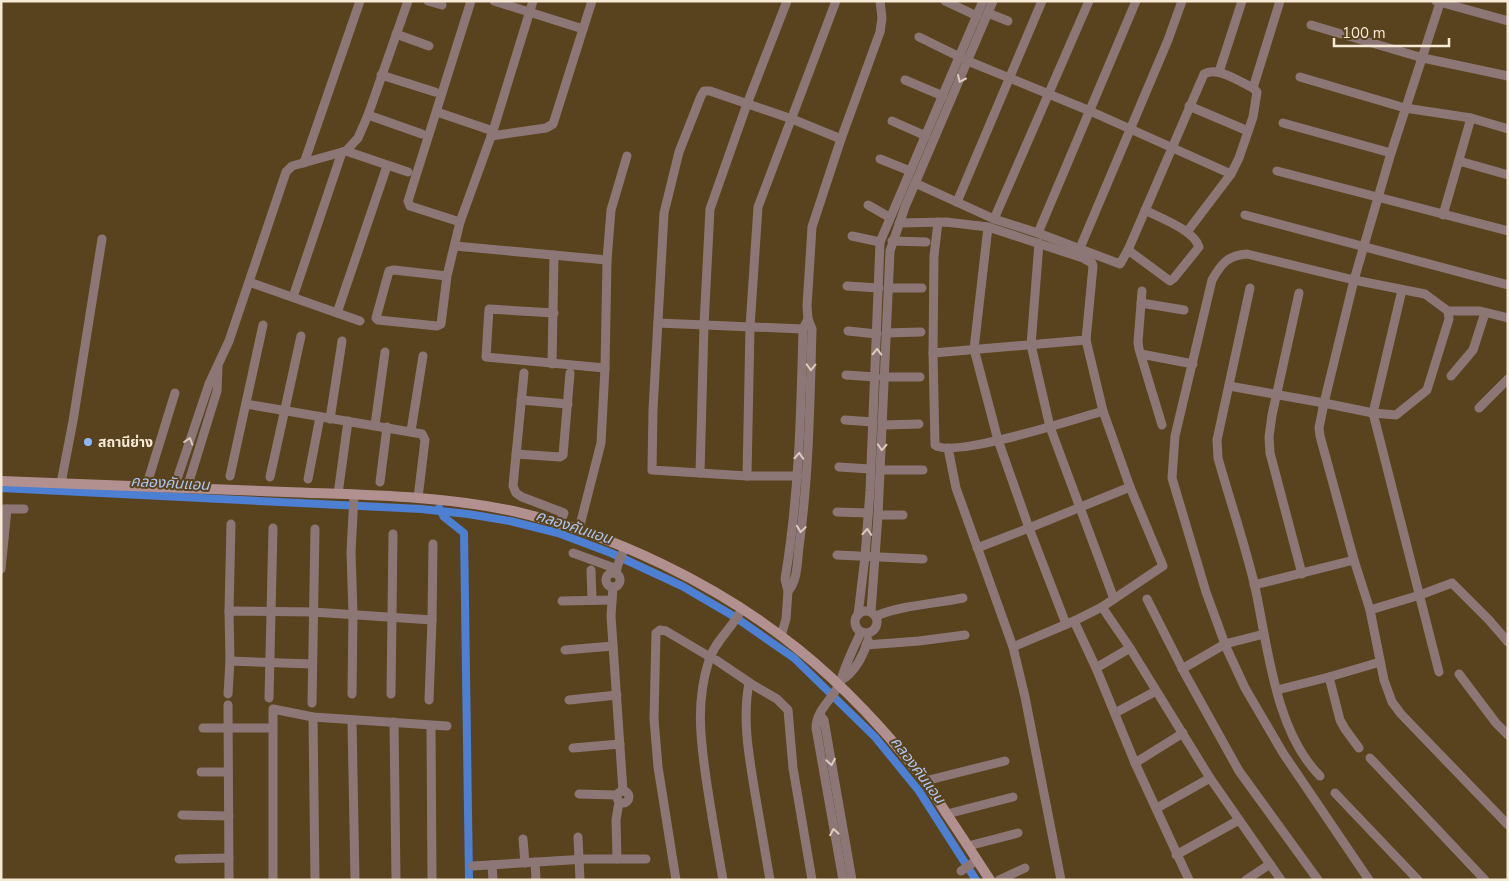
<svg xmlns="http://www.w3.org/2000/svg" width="1509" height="881" font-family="'Nunito Sans','Noto Sans Thai',sans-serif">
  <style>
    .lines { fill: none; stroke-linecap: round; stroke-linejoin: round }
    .canal { stroke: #4d7fd2; stroke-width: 8 }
    .street { stroke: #8d7776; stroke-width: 9 }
    .secondary { stroke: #b39090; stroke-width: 10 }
    .oneway { stroke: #dcccbd }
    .poi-dot { fill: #8eb8fd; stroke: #59431e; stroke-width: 2 }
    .labels { text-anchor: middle; stroke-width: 4; stroke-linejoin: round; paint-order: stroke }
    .poi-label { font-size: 14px; font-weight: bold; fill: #f6e9d5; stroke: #59431e; text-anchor: start }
    .water-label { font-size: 15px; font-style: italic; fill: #aec8f3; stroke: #59431e }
  </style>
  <rect width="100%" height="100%" fill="#59431e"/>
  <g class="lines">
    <g class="canal">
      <polyline points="1,488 421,509 468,514 510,521 558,533 611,553 682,586 735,617 794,658 875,737 919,791 976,880"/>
      <polyline points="439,508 444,517 464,533 469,880"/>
    </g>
    <g class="street">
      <polyline points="428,1 442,5"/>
      <polyline points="494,1 583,29"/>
      <polyline points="945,1 977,16"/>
      <polyline points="1436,1 1508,21"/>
      <polyline points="1440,3 1391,153 1354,280 1324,403 1319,428 1320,436 1354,560 1370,610 1384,680 1392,702 1401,714 1508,825"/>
      <polyline points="988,13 1008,21"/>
      <polyline points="1311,25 1423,58 1508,76"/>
      <polyline points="396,34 429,46"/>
      <polyline points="919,37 968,61 1090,111 1231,174"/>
      <polyline points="1219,72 1242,1"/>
      <polyline points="381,75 435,92"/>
      <polyline points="1300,77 1405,108 1471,118 1508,129"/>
      <polyline points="905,80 943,96"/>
      <polyline points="1253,88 1280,1"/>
      <polyline points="1189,106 1248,131"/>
      <polyline points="437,112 493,131"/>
      <polyline points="368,115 422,134"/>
      <polyline points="892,121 926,136"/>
      <polyline points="1283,123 1391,153"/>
      <polyline points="491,136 546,128 553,124 592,1"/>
      <polyline points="346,151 408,172"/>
      <polyline points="880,159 910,171"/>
      <polyline points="1459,161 1508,175"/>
      <polyline points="304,163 360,1"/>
      <polyline points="1277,171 1508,231"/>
      <path d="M 915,183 L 994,219 L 1038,233 L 1120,264 L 1128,250 L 1204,74 C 1218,66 1240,82 1253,88 L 1257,92 L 1253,117 L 1239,158 L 1231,174 L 1187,232"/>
      <polyline points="957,202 1042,1"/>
      <polyline points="868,205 889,217"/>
      <polyline points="1245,215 1508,285"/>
      <polyline points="1443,215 1471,118"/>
      <polyline points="994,219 1089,1"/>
      <polyline points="460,222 410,206 408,201 471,1"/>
      <path d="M 938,222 L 934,256 L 933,353 L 935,445 C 952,459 1076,419 1103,411"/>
      <polyline points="899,223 946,222 988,227 1083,258 1092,263 1093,266 1086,340 1103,411 1130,487 1163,566 1102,607 1074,621 1013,647"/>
      <polyline points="988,227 974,349 998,440 1029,528 1066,624"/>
      <polyline points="1038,233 1136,1"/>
      <polyline points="852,236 880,242"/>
      <polyline points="892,241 926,242"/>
      <polyline points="1039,243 1031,345 1050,427 1114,599"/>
      <polyline points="455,246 607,260"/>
      <polyline points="1080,248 1168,40 1182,1"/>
      <path d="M 1128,250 L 1170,281 L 1174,278 L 1199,247 C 1194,230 1160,218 1145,210"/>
      <polyline points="447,276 394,270 389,271 376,318 378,320 437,326 441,324 447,276 460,222 493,131 533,1"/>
      <polyline points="249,282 360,321"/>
      <polyline points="847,286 879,288"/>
      <polyline points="889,288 922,288"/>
      <path d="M 1250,288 L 1217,440 L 1218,458 C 1230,501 1245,544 1255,587 C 1268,647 1275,731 1320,776"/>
      <polyline points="1402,290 1373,413 1439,672"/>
      <polyline points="1142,291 1138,342 1139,349 1162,425"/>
      <polyline points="1299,293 1272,415 1269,437 1270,453 1302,574"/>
      <polyline points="293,297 342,152"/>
      <polyline points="1141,303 1184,310"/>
      <polyline points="337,313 387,166"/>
      <polyline points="554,313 489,309 486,357 605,368"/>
      <polyline points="658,323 803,329"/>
      <polyline points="848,331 877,334"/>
      <polyline points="886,333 921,332"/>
      <polyline points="933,353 1086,340"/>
      <polyline points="1141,354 1193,364"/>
      <polyline points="552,364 554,255"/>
      <polyline points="524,373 513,486 516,493 522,497 564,513 560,523"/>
      <polyline points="846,375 876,377"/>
      <polyline points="1451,376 1473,350 1485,313"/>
      <polyline points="885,377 920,377"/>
      <polyline points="1229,386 1324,403 1373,413 1396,415 1427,390 1449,319 1448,311"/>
      <polyline points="521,400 568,404"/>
      <polyline points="246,404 422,434 425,440 418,498"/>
      <polyline points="1479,408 1508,379"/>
      <polyline points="330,419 342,341"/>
      <polyline points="845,420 873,422"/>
      <polyline points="375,425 385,352"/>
      <polyline points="883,425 919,424"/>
      <polyline points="411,431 423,356"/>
      <polyline points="948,448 956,488 1013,647 1025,697 1061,880"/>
      <polyline points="516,454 560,457 563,455 570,373"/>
      <polyline points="839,467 870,469"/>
      <polyline points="881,470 923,470"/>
      <polyline points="700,473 704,325 710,209 747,104 787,1"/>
      <polyline points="230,476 263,325"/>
      <polyline points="747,476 750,327 758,207 836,1"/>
      <polyline points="798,476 747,476 652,470 653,410 664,213 679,152 701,96 704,91 710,91 792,119 841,139"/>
      <polyline points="270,477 301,336"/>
      <polyline points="308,479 320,417"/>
      <polyline points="380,482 387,427"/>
      <polyline points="61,483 73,421 102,239"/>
      <polyline points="146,487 175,393"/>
      <polyline points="174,488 209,384 229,341 286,172 292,166 346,151 358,138 368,115 408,1"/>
      <polyline points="187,488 217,391 218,367"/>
      <polyline points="338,494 348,421"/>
      <polyline points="2,509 24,509"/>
      <polyline points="837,512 868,513"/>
      <polyline points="878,515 903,515"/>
      <polyline points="579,529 601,443 605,368 607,260 611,210 627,156"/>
      <polyline points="977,548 1029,528 1130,487"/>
      <polyline points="573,553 617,569"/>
      <polyline points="837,555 923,559"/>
      <polyline points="1,569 7,509"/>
      <polyline points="591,570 592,600"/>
      <polyline points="615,572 625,547"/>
      <circle cx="613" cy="580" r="7"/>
      <polyline points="1254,585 1354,560"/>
      <polyline points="613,587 611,616 623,791"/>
      <path d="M 788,591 C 798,581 797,561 799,547 C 809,475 810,402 812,329 L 808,319 L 807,306 L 812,227 L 841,139 L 880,32 L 882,18 L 880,1"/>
      <polyline points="1147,599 1184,672 1239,771 1318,880"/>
      <polyline points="562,601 612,600"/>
      <polyline points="1102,607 1130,648 1210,778 1281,880"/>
      <polyline points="1370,610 1420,595 1452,583 1489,620 1508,642"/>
      <polyline points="229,611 231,524"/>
      <circle cx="866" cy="622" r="11"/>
      <polyline points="871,612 878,515 890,251 905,207 993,1"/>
      <polyline points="858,615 865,557 870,491 880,242 983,1"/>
      <path d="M 876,616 C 903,605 934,604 963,598"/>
      <polyline points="1074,621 1096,668 1135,763 1189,880"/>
      <path d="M 781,636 L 786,619 L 788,591 L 785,579 C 799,496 801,412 803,329 L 808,319"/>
      <polyline points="866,645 919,641 965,635"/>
      <polyline points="565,650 613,646"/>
      <polyline points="716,660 753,685 777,699 788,710 793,768 812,880"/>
      <polyline points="230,661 312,664"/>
      <polyline points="1096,668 1130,648"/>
      <polyline points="1182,669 1225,644 1264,634"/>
      <polyline points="1459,674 1496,723 1508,735"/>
      <polyline points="1329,677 1340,720 1345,729 1359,748"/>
      <path d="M 841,680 C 855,673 864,654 868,640"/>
      <path d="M 749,683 C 742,720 749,756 755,793 C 760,822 765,851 770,880"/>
      <polyline points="1277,690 1329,677 1380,662"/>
      <polyline points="228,694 230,661 229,611 313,612 432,620"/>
      <polyline points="352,694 353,614 351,552 354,495"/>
      <polyline points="391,694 393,534"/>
      <polyline points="269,698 273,528"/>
      <polyline points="429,700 432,620 433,544"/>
      <polyline points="569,700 617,695"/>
      <polyline points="312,703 315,529"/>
      <polyline points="228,705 229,880"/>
      <polyline points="1115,713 1156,691"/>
      <polyline points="820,715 824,720 852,880"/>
      <polyline points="313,717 315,880"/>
      <polyline points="352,721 355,880"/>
      <polyline points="394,722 396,880"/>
      <polyline points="431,726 432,880"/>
      <polyline points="203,728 273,728"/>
      <polyline points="573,748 620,744"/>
      <polyline points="1370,758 1485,880"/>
      <polyline points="1135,763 1183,733"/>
      <polyline points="201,772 228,772"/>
      <polyline points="925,781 1005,761"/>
      <circle cx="623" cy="797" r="6"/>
      <polyline points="1335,793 1418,880"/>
      <polyline points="579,794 617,795"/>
      <polyline points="1157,808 1210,778"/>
      <polyline points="947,814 1013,797"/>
      <polyline points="182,815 229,816"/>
      <polyline points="578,837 580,880"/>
      <polyline points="523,839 525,863"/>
      <polyline points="968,846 1018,833"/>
      <polyline points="1176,855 1239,820"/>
      <polyline points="179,859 229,858"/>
      <polyline points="617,859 616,820 619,802"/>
      <polyline points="535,862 536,880"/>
      <polyline points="492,865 493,880"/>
      <polyline points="473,866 586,859 646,859"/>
      <polyline points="961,871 977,860"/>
      <polyline points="273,880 273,709 313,717 447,726"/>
      <polyline points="676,880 658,767 654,719 656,633 660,630 666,631 710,657"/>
      <path d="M 723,880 C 717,846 711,812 706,778 C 700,736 696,701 709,660 C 715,641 733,627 742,609"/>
      <path d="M 843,880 L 816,728 C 816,708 836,697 841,680 C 846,663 854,647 861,632"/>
      <polyline points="999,880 1025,868"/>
      <polyline points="1246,880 1270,864"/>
      <path d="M 1369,880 L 1283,753 L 1245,688 L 1226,647 L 1206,592 L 1172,478 L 1175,436 L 1212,280 C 1221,264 1228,255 1247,254 L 1354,280 L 1425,294 L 1448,311 L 1480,311 L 1508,318"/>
    </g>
    <path class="secondary" d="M 1,481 C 96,485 191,488 286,492 C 361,495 439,495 513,511 C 611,533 719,585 798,649 C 843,685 889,734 924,780 C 932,790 939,802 946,813 C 961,835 975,857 990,880"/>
  </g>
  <defs><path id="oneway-chevron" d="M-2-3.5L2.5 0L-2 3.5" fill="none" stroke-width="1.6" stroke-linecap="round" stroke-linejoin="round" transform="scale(1.25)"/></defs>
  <g class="oneway">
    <use href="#oneway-chevron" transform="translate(961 79) rotate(114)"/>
    <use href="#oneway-chevron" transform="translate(877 352) rotate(-88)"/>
    <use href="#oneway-chevron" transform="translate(811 367) rotate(92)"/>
    <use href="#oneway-chevron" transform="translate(189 441) rotate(-72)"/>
    <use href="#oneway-chevron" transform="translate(882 447) rotate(93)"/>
    <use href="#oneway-chevron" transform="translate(799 456) rotate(-87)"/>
    <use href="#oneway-chevron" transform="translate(801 529) rotate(98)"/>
    <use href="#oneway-chevron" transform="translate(867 532) rotate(-86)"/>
    <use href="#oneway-chevron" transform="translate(831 762) rotate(80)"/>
    <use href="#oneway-chevron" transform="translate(834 832) rotate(-100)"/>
  </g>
  <circle class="poi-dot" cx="88" cy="442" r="5"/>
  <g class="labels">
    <g class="poi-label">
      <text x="98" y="447">สถานีย่าง</text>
    </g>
    <g class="water-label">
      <text transform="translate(170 483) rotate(3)" y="5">คลองคันแอน</text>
      <text transform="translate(574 527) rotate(18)" y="5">คลองคันแอน</text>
      <text transform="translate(918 770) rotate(53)" y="5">คลองคันแอน</text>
    </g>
  </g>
  <rect width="1509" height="881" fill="none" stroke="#f6e9d5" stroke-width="5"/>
  <path d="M1334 38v8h115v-8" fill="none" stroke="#f6e9d5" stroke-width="2.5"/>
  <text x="1342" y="38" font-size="15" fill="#f6e9d5" stroke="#59431e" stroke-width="4" paint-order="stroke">100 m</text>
</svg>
